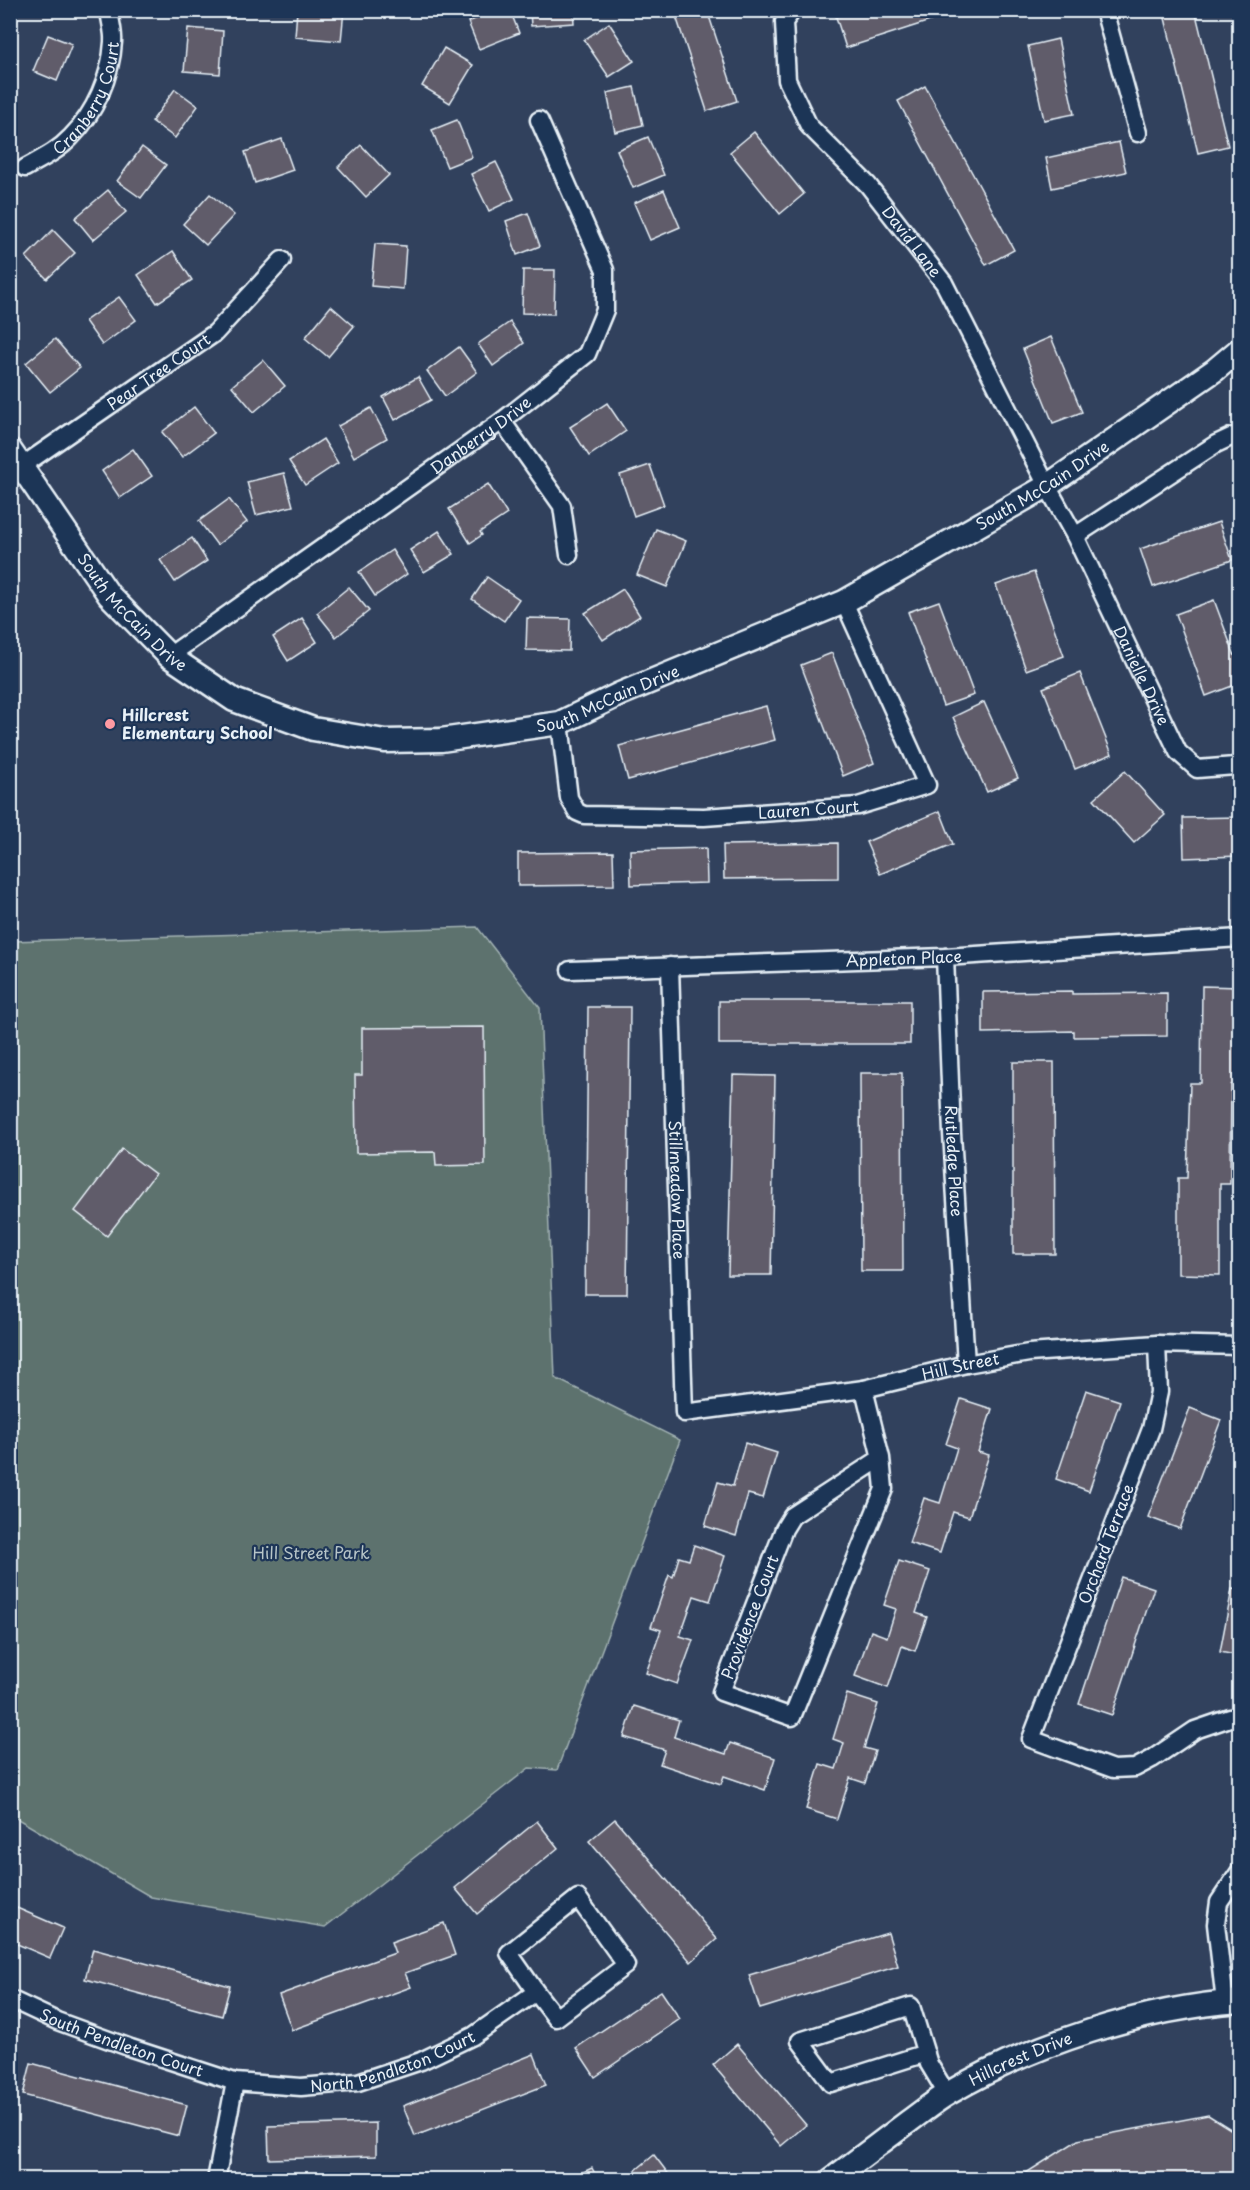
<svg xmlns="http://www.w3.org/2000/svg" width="1250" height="2190" font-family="'Playpen Sans',sans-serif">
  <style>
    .green { fill: #5d726e; stroke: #a2b2b3; stroke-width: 1.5 }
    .building { fill: #605c6b; stroke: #e8f1f8; stroke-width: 1.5 }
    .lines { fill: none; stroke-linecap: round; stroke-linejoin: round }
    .street-casing { stroke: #e8f1f8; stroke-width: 21 }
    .secondary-casing { stroke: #e8f1f8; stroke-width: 27 }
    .street { stroke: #1d3557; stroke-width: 16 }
    .secondary { stroke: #1d3557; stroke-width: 22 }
    .poi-dot { fill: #ff9aa2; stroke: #1d3557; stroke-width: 2 }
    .labels { text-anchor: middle; stroke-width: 4.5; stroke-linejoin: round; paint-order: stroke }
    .street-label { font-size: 16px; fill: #e8f1f8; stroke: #1d3557 }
    .poi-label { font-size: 16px; font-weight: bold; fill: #e8f1f8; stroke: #1d3557; text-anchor: start }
    .park-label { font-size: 16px; fill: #b7c5c8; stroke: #1d3557 }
  </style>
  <rect width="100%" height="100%" fill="#31415d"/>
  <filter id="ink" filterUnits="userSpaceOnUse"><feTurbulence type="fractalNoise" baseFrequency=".0167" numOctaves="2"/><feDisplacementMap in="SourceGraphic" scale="12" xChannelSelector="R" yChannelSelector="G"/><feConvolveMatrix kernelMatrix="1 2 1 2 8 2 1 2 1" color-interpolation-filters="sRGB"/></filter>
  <g filter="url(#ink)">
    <polygon class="green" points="477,927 540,1008 555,1378 680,1440 557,1770 529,1768 325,1927 151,1897 11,1815 11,941"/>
    <g class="building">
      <polygon points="297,10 344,10 341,41 295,37"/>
      <polygon points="497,10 510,10 519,33 479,49 468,22"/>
      <polygon points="530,10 573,10 574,23 531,26"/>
      <polygon points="674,10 707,10 737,101 707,111"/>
      <polygon points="857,10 964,10 846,48 836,17"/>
      <polygon points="1163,10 1195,10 1228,146 1198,153"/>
      <polygon points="609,23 634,61 609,77 584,40"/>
      <polygon points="188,28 223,31 220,74 184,71"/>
      <polygon points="48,35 72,44 57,81 33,71"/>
      <polygon points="1058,39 1074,114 1044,120 1028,46"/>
      <polygon points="444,48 473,65 450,103 422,86"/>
      <polygon points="925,86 1014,250 986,265 898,101"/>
      <polygon points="634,87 643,125 615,132 607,93"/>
      <polygon points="175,89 198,106 175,138 152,121"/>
      <polygon points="457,120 472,157 447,167 432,130"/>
      <polygon points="754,132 804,194 780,214 730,152"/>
      <polygon points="648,137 664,175 633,188 617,150"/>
      <polygon points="282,139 293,170 255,183 245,152"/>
      <polygon points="1119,142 1126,172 1052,188 1046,158"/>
      <polygon points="361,145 389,175 366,197 338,167"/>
      <polygon points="142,147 166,165 141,198 117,181"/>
      <polygon points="496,162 514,199 489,211 471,174"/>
      <polygon points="108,190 126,212 93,240 75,218"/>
      <polygon points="664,190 680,227 650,240 634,203"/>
      <polygon points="210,194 234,215 206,245 183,224"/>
      <polygon points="528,213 540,246 517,255 506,221"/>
      <polygon points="53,230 75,253 47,279 26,257"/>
      <polygon points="375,244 406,246 403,289 371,286"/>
      <polygon points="173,251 192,280 157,303 138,275"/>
      <polygon points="523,270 555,270 554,314 522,313"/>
      <polygon points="119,297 136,320 102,345 85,321"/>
      <polygon points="331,306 354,326 328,357 305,338"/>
      <polygon points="510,322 524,343 493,366 478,344"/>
      <polygon points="1051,337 1082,412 1053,423 1023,349"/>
      <polygon points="55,339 80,368 50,392 26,363"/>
      <polygon points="459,347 477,372 445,396 427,371"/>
      <polygon points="263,360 285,386 254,412 232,386"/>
      <polygon points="418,377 431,400 395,420 383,397"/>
      <polygon points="607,403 626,431 589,456 570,427"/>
      <polygon points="194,407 214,433 182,457 162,432"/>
      <polygon points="371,408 387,438 354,457 338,426"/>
      <polygon points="323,439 338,463 305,485 289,461"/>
      <polygon points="133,449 152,476 120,498 102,471"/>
      <polygon points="650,465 664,505 634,516 620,475"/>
      <polygon points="284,473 293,506 256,515 247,482"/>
      <polygon points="488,484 507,514 480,532 482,535 470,543 449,509"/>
      <polygon points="229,499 247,522 217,545 199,521"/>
      <polygon points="1219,522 1232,560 1153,587 1140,549"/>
      <polygon points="656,529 686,541 667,587 637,575"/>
      <polygon points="439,531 454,554 424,572 410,550"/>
      <polygon points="192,538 207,561 175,582 160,560"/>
      <polygon points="392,550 407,574 375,596 359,572"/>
      <polygon points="1034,572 1064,656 1026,670 996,585"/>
      <polygon points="487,577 519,599 504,621 472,599"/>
      <polygon points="349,587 369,611 336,637 317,613"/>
      <polygon points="623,589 640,616 603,640 585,613"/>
      <polygon points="1214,600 1240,670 1240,683 1206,696 1176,614"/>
      <polygon points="939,601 974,695 943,706 908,612"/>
      <polygon points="302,618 317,642 288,661 273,637"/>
      <polygon points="527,618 570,619 569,651 526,650"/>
      <polygon points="832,653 874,763 843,776 801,665"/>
      <polygon points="1080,673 1112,754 1075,769 1043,688"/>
      <polygon points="984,702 1018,778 987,792 953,717"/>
      <polygon points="766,706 775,740 628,780 619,746"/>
      <polygon points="1125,771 1165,815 1134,843 1094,799"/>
      <polygon points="940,811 953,844 880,874 866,842"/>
      <polygon points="1240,817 1240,856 1184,858 1183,818"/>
      <polygon points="838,843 838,878 724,879 723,845"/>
      <polygon points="706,848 707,883 631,885 630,850"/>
      <polygon points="613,852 614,885 518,886 518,853"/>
      <polygon points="1202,986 1240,987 1240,1085 1231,1085 1230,1184 1220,1184 1220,1275 1178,1274 1178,1178 1187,1178 1190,1083 1201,1083"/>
      <polygon points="1072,991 1072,994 1167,993 1167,1036 1074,1037 1074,1031 983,1033 983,992"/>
      <rect x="719" y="1001" width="191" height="43"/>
      <polygon points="588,1007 630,1007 627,1294 585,1294"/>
      <polygon points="484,1027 485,1165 436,1166 435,1152 356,1153 355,1075 362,1075 362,1028"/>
      <polygon points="1013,1062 1054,1062 1055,1254 1013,1254"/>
      <polygon points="860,1073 902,1073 903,1271 861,1271"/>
      <polygon points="733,1075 775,1076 771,1275 728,1275"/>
      <polygon points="122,1149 155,1174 107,1236 75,1211"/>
      <polygon points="1086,1390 1120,1401 1089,1491 1056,1479"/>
      <polygon points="961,1399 992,1409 978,1452 989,1455 969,1517 953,1512 940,1553 909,1543 924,1498 940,1503 957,1448 946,1444"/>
      <polygon points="1190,1408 1221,1420 1180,1529 1148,1517"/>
      <polygon points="745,1443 777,1453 763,1498 748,1494 736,1536 705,1526 718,1482 733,1486"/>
      <polygon points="694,1545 725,1556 710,1601 694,1596 680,1636 693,1640 677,1684 646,1673 661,1630 651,1627 669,1575 673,1577 679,1557 689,1560"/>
      <polygon points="899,1561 930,1571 916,1613 927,1617 915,1651 902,1646 888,1688 855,1676 871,1631 887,1637 896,1609 884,1605"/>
      <polygon points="1121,1577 1154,1588 1112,1715 1079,1704"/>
      <polygon points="1232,1589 1240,1590 1240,1656 1220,1652"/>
      <polygon points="847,1694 878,1704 864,1748 875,1751 865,1783 850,1778 837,1819 806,1809 820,1764 836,1769 844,1743 833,1739"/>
      <polygon points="634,1706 679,1720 674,1737 726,1754 730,1743 775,1758 765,1790 724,1776 721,1784 660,1764 665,1750 624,1737"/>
      <polygon points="615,1819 717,1939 691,1962 589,1841"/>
      <polygon points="537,1821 558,1848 477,1914 455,1888"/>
      <polygon points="10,1905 63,1928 50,1958 10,1941"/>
      <polygon points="444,1923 455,1955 405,1973 411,1987 292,2030 279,1995 395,1953 391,1942"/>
      <polygon points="888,1933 898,1966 760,2009 749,1975"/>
      <polygon points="93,1949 230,1986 222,2016 85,1979"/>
      <polygon points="661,1991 680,2019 595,2077 576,2048"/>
      <polygon points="737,2044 806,2125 781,2146 713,2065"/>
      <polygon points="534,2054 546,2085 415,2136 403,2106"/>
      <polygon points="31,2063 187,2105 179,2136 23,2095"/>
      <polygon points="1208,2115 1240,2135 1240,2180 1015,2180 1078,2140"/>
      <polygon points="376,2123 376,2156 269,2159 268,2126"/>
      <polygon points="654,2155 673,2180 634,2180 630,2175"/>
      <polygon points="592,2168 598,2180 566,2180"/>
    </g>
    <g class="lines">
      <g class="street-casing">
        <g id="street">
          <path id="s1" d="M 793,10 L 784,22 L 787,80 L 809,126 L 868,185 L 944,283 L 1047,486 L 1075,536 L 1178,752 L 1197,769 L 1235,766 L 1240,762"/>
          <polyline points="1104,10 1138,133"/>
          <path id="s2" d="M 25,168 C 41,159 58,151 71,137 C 95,113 111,76 113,42 C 114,32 110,21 109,10"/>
          <polyline points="502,421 562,506 569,555"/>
          <path id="s3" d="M 22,466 L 215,333 L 282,260"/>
          <polyline points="1075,536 1216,444 1233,436 1240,440"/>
          <path id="s4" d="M 169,656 L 502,421 L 587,354 L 605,310 L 605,270 L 539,120"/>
          <path id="s5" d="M 560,723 L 569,798 L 577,812 L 584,815 L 704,817 L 858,806 L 927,785 L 844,602"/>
          <path id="s6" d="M 945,957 L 952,1133 L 966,1364"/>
          <path id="s7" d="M 670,966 L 684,1413 L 864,1389 L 966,1364 L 1029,1353 L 1157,1344 L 1240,1346"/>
          <path id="s8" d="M 570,970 L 945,957 L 1240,938"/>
          <polyline points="1157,1344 1159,1392 1151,1429 1031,1739 1113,1769 1135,1768 1152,1759 1195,1730 1230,1718 1240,1717"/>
          <polyline points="864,1389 881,1458 792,1516 784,1529 721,1692 792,1717 884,1489 881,1458"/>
          <path id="s9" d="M 10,1999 L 57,2021 L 131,2048 L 235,2082 L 301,2087 L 358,2082 L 421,2061 L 473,2036 L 536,1992 L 556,2018 L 626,1965 L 578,1898 L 509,1953 L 536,1992"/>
          <polyline points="1225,2002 1216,1924 1219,1902 1240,1871"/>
          <polyline points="926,2053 831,2083 800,2041 911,2006 929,2064 947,2094"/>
          <polyline points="216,2180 235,2082"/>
        </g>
      </g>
      <g class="secondary-casing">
        <g id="secondary">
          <path id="s10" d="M 10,450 L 109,595 L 169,656 L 234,700 L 313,729 L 385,741 L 441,740 L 560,723 L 620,694 L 844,602 L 1047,486 L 1215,370 L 1240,349"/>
          <path id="s11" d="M 831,2180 C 857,2160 883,2141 908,2122 C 922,2112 935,2101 949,2093 C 1032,2044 1144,2008 1240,2001"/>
        </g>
      </g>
      <use href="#street" class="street"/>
      <use href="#secondary" class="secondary"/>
    </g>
  </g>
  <circle class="poi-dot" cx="110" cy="724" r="6"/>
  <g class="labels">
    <g class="street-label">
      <text dy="6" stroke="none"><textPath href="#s2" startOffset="98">Cranberry Court</textPath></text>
      <text dy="6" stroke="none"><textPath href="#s1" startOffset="279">David Lane</textPath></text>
      <text dy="6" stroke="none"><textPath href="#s3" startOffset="166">Pear Tree Court</textPath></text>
      <text dy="6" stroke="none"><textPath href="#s4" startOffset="382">Danberry Drive</textPath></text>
      <text dy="6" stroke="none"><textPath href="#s10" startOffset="1212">South McCain Drive</textPath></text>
      <text dy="6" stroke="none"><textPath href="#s10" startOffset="204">South McCain Drive</textPath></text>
      <text dy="6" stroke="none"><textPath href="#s1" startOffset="771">Danielle Drive</textPath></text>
      <text dy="6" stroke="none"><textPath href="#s10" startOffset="726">South McCain Drive</textPath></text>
      <text dy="6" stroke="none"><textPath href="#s5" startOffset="324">Lauren Court</textPath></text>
      <text dy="6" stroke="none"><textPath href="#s8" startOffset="334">Appleton Place</textPath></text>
      <text dy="6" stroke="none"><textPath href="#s6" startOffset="204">Rutledge Place</textPath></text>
      <text dy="6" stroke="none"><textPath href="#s7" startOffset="224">Stillmeadow Place</textPath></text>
      <text dy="6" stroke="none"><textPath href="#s7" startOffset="728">Hill Street</textPath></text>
      <text transform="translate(1106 1544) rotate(-69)" y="6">Orchard Terrace</text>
      <text transform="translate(750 1617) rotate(-69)" y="6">Providence Court</text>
      <text dy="6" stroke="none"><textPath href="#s9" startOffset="120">South Pendleton Court</textPath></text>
      <text dy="6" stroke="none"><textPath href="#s9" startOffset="402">North Pendleton Court</textPath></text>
      <text dy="6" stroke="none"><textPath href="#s11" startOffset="226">Hillcrest Drive</textPath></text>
    </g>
    <g class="poi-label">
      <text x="122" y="721">Hillcrest<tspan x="122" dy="18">Elementary School</tspan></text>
    </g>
    <g class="park-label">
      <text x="311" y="1559">Hill Street Park</text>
    </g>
  </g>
  <rect width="1250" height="2190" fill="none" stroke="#1d3557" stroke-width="36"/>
  <rect x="18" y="18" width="1214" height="2154" fill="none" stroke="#e8f1f8" stroke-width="2" filter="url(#ink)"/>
</svg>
